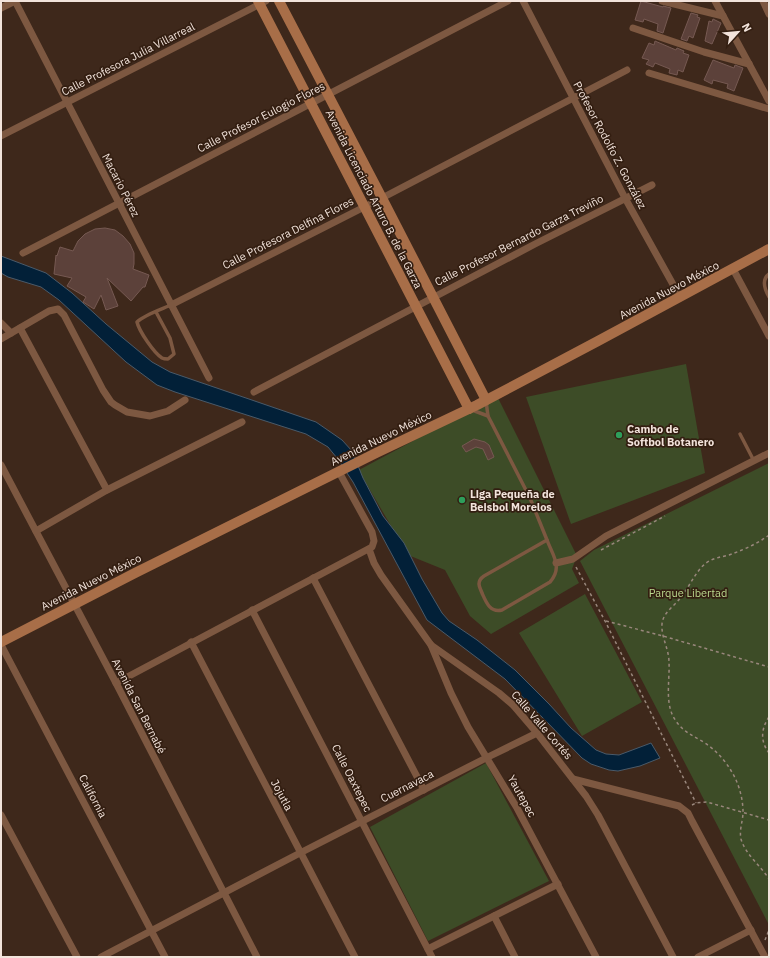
<svg xmlns="http://www.w3.org/2000/svg" width="770" height="958" font-family="'IBM Plex Sans',sans-serif">
  <style>
    .green { fill: #3d4c27 }
    .water { fill: #022038; stroke: #4a5a69 }
    .building { fill: #5c413a; stroke: #765952 }
    .lines { fill: none; stroke-linecap: round; stroke-linejoin: round }
    .path { stroke: #99877c; stroke-width: 1.5; stroke-dasharray: 3 3; stroke-linecap: butt }
    .lane { stroke: #7d5841; stroke-width: 3.5 }
    .street { stroke: #7d5841; stroke-width: 7 }
    .secondary { stroke: #a86e48; stroke-width: 10 }
    .leisure-dot { fill: #2e9e5b; stroke: #331e11; stroke-width: 1.5 }
    .labels { text-anchor: middle; stroke-width: 3.5; stroke-linejoin: round; paint-order: stroke }
    .street-label { font-size: 11px; fill: #f2e3db; stroke: #331e11 }
    .poi-label { font-size: 11px; font-weight: bold; fill: #f2e3db; stroke: #331e11; text-anchor: start }
    .park-label { font-size: 11px; fill: #bad98e; stroke: #331e11 }
  </style>
  <rect width="100%" height="100%" fill="#3e281b"/>
  <g class="green">
    <polygon points="686,364 705,473 571,524 526,397"/>
    <polygon points="497,396 577,556 572,569 579,583 491,634 470,616 445,570 408,555 363,478 357,471"/>
    <polygon points="769,463 769,925 580,561 594,550"/>
    <polygon points="585,594 642,702 582,736 519,633"/>
    <polygon points="486,763 549,881 428,941 370,827"/>
  </g>
  <polygon class="water" points="1,256 46,273 72,293 106,324 152,362 170,372 316,422 342,440 352,451 363,478 383,516 404,543 422,579 442,613 449,621 477,640 515,670 549,704 571,728 596,750 606,754 619,755 651,743 660,758 640,766 618,771 609,770 591,764 582,758 505,679 427,620 353,482 337,458 328,447 306,434 175,392 157,385 126,362 59,300 41,287 8,277 1,273"/>
  <g class="building">
    <polygon points="641,1 663,7 663,6 671,8 663,33 657,31 658,24 644,19 643,22 635,20"/>
    <polygon points="691,13 698,15 697,17 700,18 693,38 689,36 687,41 681,39"/>
    <polygon points="713,19 721,23 712,44 705,41 709,21 712,22"/>
    <polygon points="655,41 676,50 677,48 684,51 683,53 689,55 683,72 678,70 677,75 669,73 670,69 655,63 653,67 646,64 649,60 642,58 649,43 654,45"/>
    <polygon points="713,60 734,68 735,65 743,68 734,91 727,88 728,84 713,80 712,84 704,80"/>
    <polygon points="105,228 115,230 123,236 130,244 134,253 134,264 133,269 149,275 145,287 143,287 131,301 107,278 118,306 106,310 101,295 94,309 83,302 86,297 67,286 72,278 54,274 56,255 57,256 60,247 73,251 78,241 85,234 95,229"/>
    <polygon points="474,439 485,442 489,445 494,457 488,460 483,449 476,447 466,452 462,446"/>
  </g>
  <g class="lines">
    <g class="path">
      <path d="M 769,535 C 757,544 743,550 729,555 C 721,557 713,558 706,563 C 695,572 690,586 681,597 C 675,606 663,612 662,624 C 661,637 669,649 669,662 C 670,681 664,705 676,721 C 683,732 694,736 705,743 C 714,749 724,759 730,769 C 738,781 743,797 743,812 C 743,821 739,830 741,839 C 745,854 761,866 769,879"/>
      <polyline points="601,550 665,516"/>
      <polyline points="576,567 605,621 696,803"/>
      <polyline points="606,621 663,636 769,667"/>
      <path d="M 769,717 C 761,729 760,741 769,753"/>
      <polyline points="692,805 696,803 707,802 769,820"/>
      <polyline points="765,940 769,930"/>
    </g>
    <g class="lane">
      <path d="M 769,274 C 761,280 765,290 769,297"/>
      <path d="M 156,312 L 170,338 L 174,354 L 168,359 C 166,359 164,359 162,358 C 154,353 139,331 137,322 C 144,315 162,309 171,305"/>
      <polyline points="486,401 488,416 530,498 547,540"/>
      <polyline points="472,410 488,416"/>
      <polyline points="740,434 754,461"/>
      <path d="M 547,540 C 553,556 563,567 550,582 L 502,610 C 490,613 486,602 482,593 C 481,590 479,587 479,584 C 479,581 481,578 484,576 Z"/>
    </g>
    <g class="street">
      <polyline points="15,1 209,378"/>
      <polyline points="523,1 625,198 680,297"/>
      <polyline points="662,1 723,16"/>
      <polyline points="715,1 769,101"/>
      <polyline points="763,1 769,14"/>
      <polyline points="1,8 15,1"/>
      <polyline points="633,28 704,52 749,64"/>
      <polyline points="649,73 769,109"/>
      <polyline points="1,136 266,1"/>
      <polyline points="23,253 508,1"/>
      <polyline points="733,269 769,336"/>
      <polyline points="171,305 382,198 627,70"/>
      <polyline points="1,323 11,333"/>
      <polyline points="20,328 107,490"/>
      <polyline points="1,339 49,311 58,309 64,315 103,390 111,402 115,405 127,412 150,416 168,411 185,400"/>
      <polyline points="254,392 535,244 652,185"/>
      <polyline points="1,465 116,683 257,957"/>
      <polyline points="36,531 107,490 242,422"/>
      <polyline points="369,549 374,563 381,575 431,645 499,693 513,705 537,733 586,796 598,815 673,957"/>
      <polyline points="556,563 573,559 606,536 769,453"/>
      <polyline points="313,578 424,790"/>
      <polyline points="252,610 432,957"/>
      <polyline points="191,642 355,957"/>
      <polyline points="1,645 165,957"/>
      <polyline points="431,645 451,693 468,727 517,808 596,957"/>
      <polyline points="116,683 372,547 374,541 372,532 339,472"/>
      <polyline points="573,779 679,806 688,813 692,821 765,957"/>
      <polyline points="1,815 77,957"/>
      <polyline points="494,916 515,957"/>
      <polyline points="428,949 558,884"/>
      <polyline points="101,957 300,853 486,758 537,733"/>
      <polyline points="698,957 751,930"/>
    </g>
    <g class="secondary">
      <polyline points="258,1 469,409"/>
      <polyline points="279,1 382,198 486,400"/>
      <polyline points="1,642 135,573 376,453 477,405 598,341 769,249"/>
    </g>
  </g>
  <g class="leisure-dot">
    <circle cx="619" cy="435" r="4"/>
    <circle cx="462" cy="500" r="4"/>
  </g>
  <g class="labels">
    <g class="street-label">
      <text transform="translate(128 59) rotate(-27)" y="4">Calle Profesora Julia Villarreal</text>
      <text transform="translate(261 117) rotate(-27)" y="4">Calle Profesor Eulogio Flores</text>
      <text transform="translate(610 145) rotate(62)" y="4">Profesor Rodolfo Z. González</text>
      <text transform="translate(121 185) rotate(63)" y="4">Macario Pérez</text>
      <text transform="translate(374 199) rotate(63)" y="4">Avenida Licenciado Arturo B. de la Garza</text>
      <text transform="translate(288 233) rotate(-27)" y="4">Calle Profesora Delfina Flores</text>
      <text transform="translate(519 240) rotate(-27)" y="4">Calle Profesor Bernardo Garza Treviño</text>
      <text transform="translate(669 290) rotate(-28)" y="4">Avenida Nuevo México</text>
      <text transform="translate(381 438) rotate(-26)" y="4">Avenida Nuevo México</text>
      <text transform="translate(91 582) rotate(-27)" y="4">Avenida Nuevo México</text>
      <text transform="translate(139 706) rotate(63)" y="4">Avenida San Bernabé</text>
      <text transform="translate(542 725) rotate(49)" y="4">Calle Valle Cortés</text>
      <text transform="translate(352 778) rotate(63)" y="4">Calle Oaxtepec</text>
      <text transform="translate(407 786) rotate(-27)" y="4">Cuernavaca</text>
      <text transform="translate(282 795) rotate(62)" y="4">Jojutla</text>
      <text transform="translate(93 796) rotate(62)" y="4">California</text>
      <text transform="translate(522 796) rotate(61)" y="4">Yautepec</text>
    </g>
    <g class="poi-label">
      <text x="627" y="433">Cambo de<tspan x="627" dy="13">Softbol Botanero</tspan></text>
      <text x="470" y="498">Liga Pequeña de<tspan x="470" dy="13">Beisbol Morelos</tspan></text>
    </g>
    <g class="park-label">
      <text x="688" y="597">Parque Libertad</text>
    </g>
  </g>
  <rect width="770" height="958" fill="none" stroke="#f2e3db" stroke-width="4"/>
  <g transform="translate(738 32) rotate(63)" stroke="#331e11" stroke-width="3" paint-order="stroke">
  <path d="M0-3L7 15L0 10L-7 15Z" fill="#f2e3db"/>
  <text y="-6" font-size="11" font-weight="bold" text-anchor="middle" fill="#f2e3db">N</text>
  </g>
</svg>
